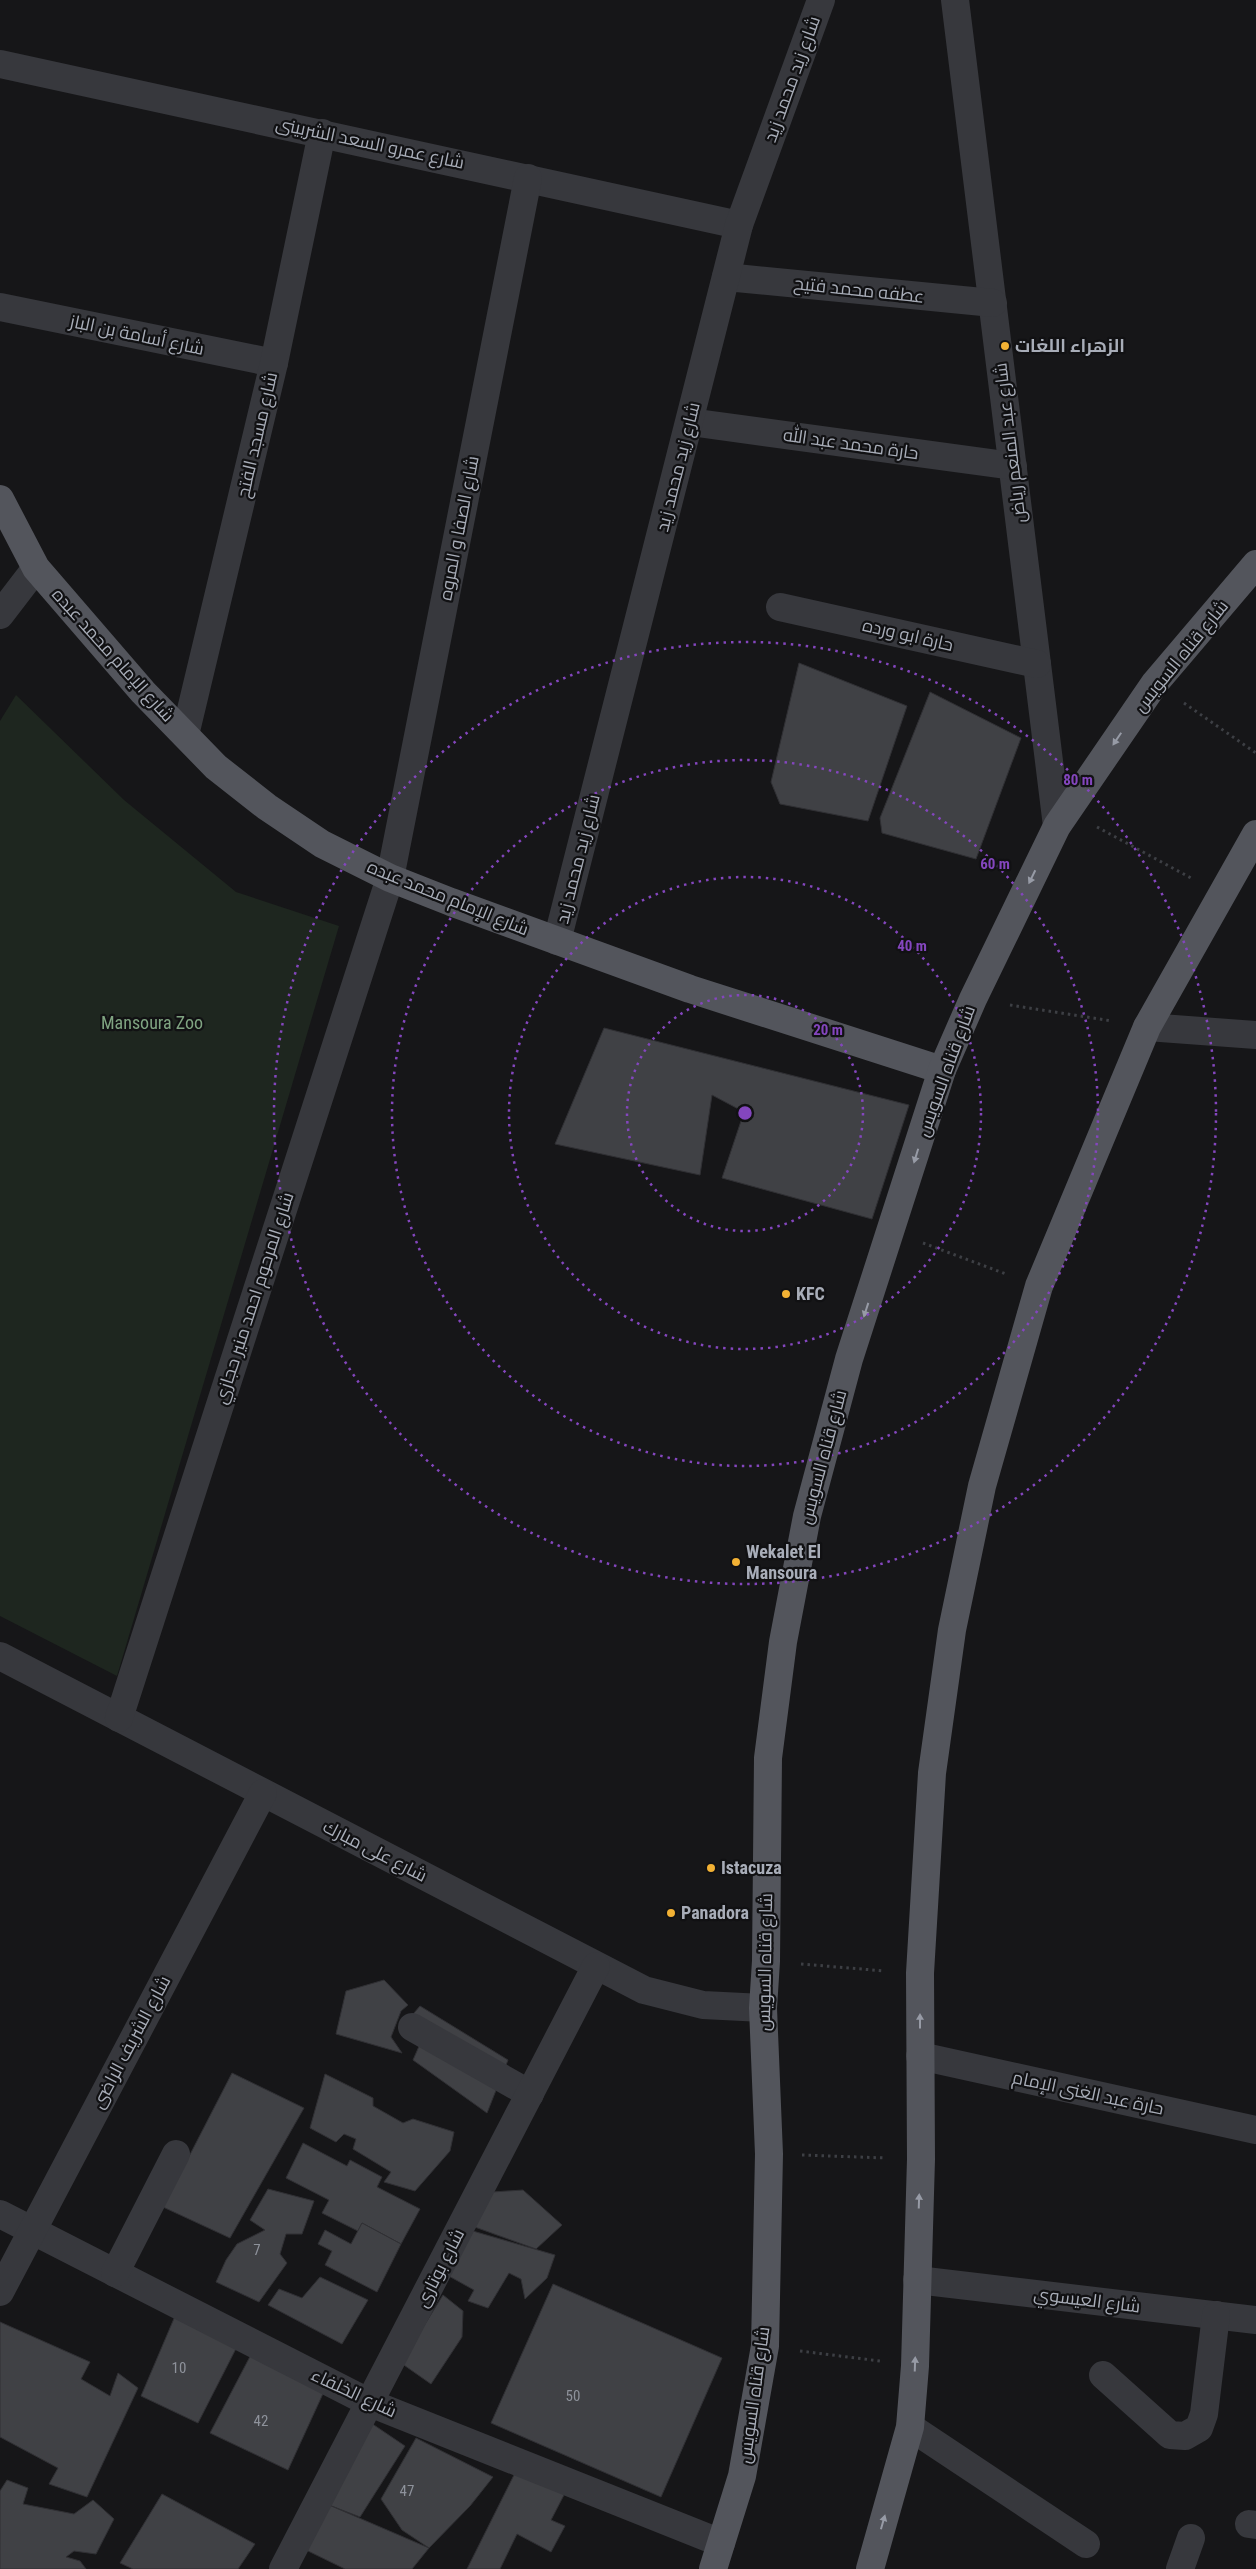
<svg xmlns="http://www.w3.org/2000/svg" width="1256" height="2569" font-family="'Roboto Condensed',Cairo,sans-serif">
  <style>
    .green { fill: #1e261f }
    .building { fill: #404145; stroke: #303034 }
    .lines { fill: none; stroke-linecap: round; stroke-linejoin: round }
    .path { stroke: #3d3f44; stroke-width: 3; stroke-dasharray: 2.5 4; stroke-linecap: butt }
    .minor { stroke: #37383d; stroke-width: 28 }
    .major { stroke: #53555c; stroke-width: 28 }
    .oneway { fill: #979ba6 }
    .ring { fill: none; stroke: #8446be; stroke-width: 2.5; stroke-dasharray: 2.5 5 }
    .poi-dot { fill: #f2b134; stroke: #111113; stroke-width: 2 }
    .labels { text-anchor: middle; stroke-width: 4.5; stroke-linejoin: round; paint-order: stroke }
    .number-label { font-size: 15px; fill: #8e929b }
    .street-label { font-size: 18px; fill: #a8adb8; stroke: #111113 }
    .poi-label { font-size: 18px; font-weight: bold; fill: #a8adb8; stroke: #111113; text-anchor: start }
    .park-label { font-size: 18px; fill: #7fa381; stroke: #111113 }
    .centre { fill: #8446be; stroke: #111113; stroke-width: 2.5 }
    .ring-label { font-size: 15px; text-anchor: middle; font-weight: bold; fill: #8446be; stroke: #111113; stroke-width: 4.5; stroke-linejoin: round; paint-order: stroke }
  </style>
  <rect width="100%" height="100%" fill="#161618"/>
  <polygon class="green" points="16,695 124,800 236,892 339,926 117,1676 0,1616 0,721"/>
  <g class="building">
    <polygon points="799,663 907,706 868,821 780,804 771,782"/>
    <polygon points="930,692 1021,738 976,859 882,833 880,818"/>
    <polygon points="604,1028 909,1105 872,1219 722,1178 744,1112 712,1095 700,1175 555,1144"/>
    <polygon points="384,1980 408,2005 401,2011 391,2037 402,2053 336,2034 346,1991"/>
    <polygon points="420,2006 508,2060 487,2113 413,2060 420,2044 402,2027"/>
    <polygon points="232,2073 304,2108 230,2238 163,2207"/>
    <polygon points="325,2074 373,2098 373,2106 403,2123 413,2119 454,2132 450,2151 415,2191 384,2182 391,2172 353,2149 356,2139 344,2134 336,2142 310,2128"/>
    <polygon points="303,2143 347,2166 350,2160 382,2177 377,2187 420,2209 401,2244 362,2223 358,2231 322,2213 329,2200 286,2178"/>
    <polygon points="268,2189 314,2201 302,2234 286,2234 280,2254 287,2263 259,2302 216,2282 226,2260 237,2244 265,2230 250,2220"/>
    <polygon points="523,2190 562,2225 536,2249 472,2226 492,2192"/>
    <polygon points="362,2223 401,2244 377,2292 325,2265 332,2251 318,2244 325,2230 351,2244"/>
    <polygon points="466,2229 555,2255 547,2278 525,2299 521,2279 509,2273 488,2308 468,2301 474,2290 447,2275"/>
    <polygon points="320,2277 368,2300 342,2344 268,2305 279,2289 302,2298"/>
    <polygon points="553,2284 722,2358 661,2497 491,2423"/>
    <polygon points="184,2295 246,2329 198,2423 141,2396"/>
    <polygon points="443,2295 463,2311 462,2337 431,2384 401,2363"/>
    <polygon points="0,2322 90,2362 81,2379 110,2396 118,2373 138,2388 87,2497 49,2484 58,2468 0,2437"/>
    <polygon points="256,2345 332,2374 288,2470 210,2433"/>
    <polygon points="368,2421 405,2446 360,2517 329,2505"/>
    <polygon points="416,2438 493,2477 470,2506 429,2548 402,2530 381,2499"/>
    <polygon points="517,2469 565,2493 551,2520 565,2526 551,2552 517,2534 500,2569 467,2569"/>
    <polygon points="7,2480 28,2488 23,2504 74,2514 93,2500 114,2519 96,2554 74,2551 66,2557 80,2561 86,2569 0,2569 0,2491"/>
    <polygon points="162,2494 255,2544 238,2569 133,2569 120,2563"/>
    <polygon points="329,2505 429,2548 412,2569 345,2569 306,2550"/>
  </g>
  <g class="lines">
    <g class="path">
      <polyline points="1184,703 1256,753"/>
      <polyline points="1097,827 1191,878"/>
      <polyline points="1010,1005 1112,1021"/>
      <polyline points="923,1243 1006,1274"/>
      <polyline points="801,1964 885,1971"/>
      <polyline points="802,2155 886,2158"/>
      <polyline points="800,2351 880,2361"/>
    </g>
    <g class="minor">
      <polyline points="955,0 1057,826"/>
      <polyline points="0,64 739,225"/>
      <polyline points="726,277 993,303"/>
      <polyline points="0,307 274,363"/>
      <polyline points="690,422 1013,466"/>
      <polyline points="780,607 1037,664"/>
      <polyline points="0,615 36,568"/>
      <polyline points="185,735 274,363 322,133"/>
      <polyline points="557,941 739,225 821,0"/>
      <polyline points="1147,1027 1256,1035"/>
      <polyline points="0,1656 644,1990 703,2005 763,2008"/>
      <polyline points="119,1718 390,878 528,178"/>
      <polyline points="412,2027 530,2094"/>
      <polyline points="920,2056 1256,2130"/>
      <polyline points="0,2214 370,2403 721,2543"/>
      <polyline points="115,2273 176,2154"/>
      <polyline points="917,2280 1256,2320"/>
      <polyline points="0,2292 263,1793"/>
      <polyline points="1103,2375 1170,2435 1185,2436 1199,2428 1204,2414 1216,2315"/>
      <polyline points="910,2427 1086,2544"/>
      <polyline points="1249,2524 1256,2525"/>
      <polyline points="283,2569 596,1966"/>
      <polyline points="1180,2569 1191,2538"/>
    </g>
    <g class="major">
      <polyline points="0,499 36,568 143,692 216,767 267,807 322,844 390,878 451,902 690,989 942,1070"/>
      <polyline points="713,2569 742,2476 765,2346 769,2154 763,2008 766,1961 768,1758 783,1642 807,1516 849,1359 942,1070 973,999 1057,826 1155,683 1256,564"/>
      <polyline points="870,2569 910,2427 915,2366 921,2159 920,1973 932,1773 952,1630 982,1486 1039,1286 1147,1027 1256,834"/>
    </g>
  </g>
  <defs><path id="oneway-solid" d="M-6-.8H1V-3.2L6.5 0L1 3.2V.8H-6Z" transform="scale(1.25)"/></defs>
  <g class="oneway">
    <use href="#oneway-solid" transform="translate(1117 739) rotate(124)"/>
    <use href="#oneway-solid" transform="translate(1032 877) rotate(116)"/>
    <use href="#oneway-solid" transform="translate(916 1156) rotate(107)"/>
    <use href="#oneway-solid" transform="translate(866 1310) rotate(108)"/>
    <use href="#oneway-solid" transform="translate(920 2021) rotate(-90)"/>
    <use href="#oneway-solid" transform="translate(919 2201) rotate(-88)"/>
    <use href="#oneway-solid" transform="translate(915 2364) rotate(-88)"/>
    <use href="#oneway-solid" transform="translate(883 2522) rotate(-74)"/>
  </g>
  <g class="ring">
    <circle cx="745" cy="1113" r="118"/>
    <circle cx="745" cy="1113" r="236"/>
    <circle cx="745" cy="1113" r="353"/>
    <circle cx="745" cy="1113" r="471"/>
  </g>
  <g class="poi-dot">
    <circle cx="1005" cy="346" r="5"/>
    <circle cx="786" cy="1294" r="5"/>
    <circle cx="736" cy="1562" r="5"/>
    <circle cx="711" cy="1868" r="5"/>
    <circle cx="671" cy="1913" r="5"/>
  </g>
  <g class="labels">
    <g class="number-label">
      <text x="257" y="2255">7</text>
      <text x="179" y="2373">10</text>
      <text x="573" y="2401">50</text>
      <text x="261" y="2426">42</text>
      <text x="407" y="2496">47</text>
    </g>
    <g class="street-label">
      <text transform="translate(792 79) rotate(-70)" y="6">شارع زيد محمد زيد</text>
      <text transform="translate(370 143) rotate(12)" y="6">شارع عمرو السعد الشربينى</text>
      <text transform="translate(859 290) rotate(6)" y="6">عطفه محمد فتيح</text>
      <text transform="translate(137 335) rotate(12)" y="6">شارع أسامة بن الباز</text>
      <text transform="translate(257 435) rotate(-77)" y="6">شارع مسجد الفتح</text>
      <text transform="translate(1010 443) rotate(-97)" y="6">شارع عبد المنعم رياض</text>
      <text transform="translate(851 444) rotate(8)" y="6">حارة محمد عبد الله</text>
      <text transform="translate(678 467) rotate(-76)" y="6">شارع زيد محمد زيد</text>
      <text transform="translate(459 528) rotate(-79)" y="6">شارع الصفا و المروه</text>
      <text transform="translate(908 635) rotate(13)" y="6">حارة ابو ورده</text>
      <text transform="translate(113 655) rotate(48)" y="6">شارع الإمام محمد عبده</text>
      <text transform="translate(1181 656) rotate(-51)" y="6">شارع قناه السويس</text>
      <text transform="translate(578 859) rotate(-76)" y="6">شارع زيد محمد زيد</text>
      <text transform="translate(448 898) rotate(22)" y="6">شارع الإمام محمد عبده</text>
      <text transform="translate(946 1071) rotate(-70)" y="6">شارع قناه السويس</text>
      <text transform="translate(254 1298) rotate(-72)" y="6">شارع المرحوم احمد منير حجازي</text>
      <text transform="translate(823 1457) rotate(-75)" y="6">شارع قناه السويس</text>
      <text transform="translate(375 1851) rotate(27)" y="6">شارع على مبارك</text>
      <text transform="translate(765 1962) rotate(-89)" y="6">شارع قناه السويس</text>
      <text transform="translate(131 2042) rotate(-62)" y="6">شارع الشريف الراضى</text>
      <text transform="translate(1088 2093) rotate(12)" y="6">حارة عبد الغنى الإمام</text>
      <text transform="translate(440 2268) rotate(-63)" y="6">شارع بوتارى</text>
      <text transform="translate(1087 2300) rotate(7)" y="6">شارع العيسوي</text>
      <text transform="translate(354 2393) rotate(25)" y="6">شارع الخلفاء</text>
      <text transform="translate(754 2395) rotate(-82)" y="6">شارع قناه السويس</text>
    </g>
    <g class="poi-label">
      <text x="1015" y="352">الزهراء اللغات</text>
      <text x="796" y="1300">KFC</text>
      <text x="746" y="1558">Wekalet El<tspan x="746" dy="21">Mansoura</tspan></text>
      <text x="721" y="1874">Istacuza</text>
      <text x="681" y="1919">Panadora</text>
    </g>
    <g class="park-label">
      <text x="152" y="1029">Mansoura Zoo</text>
    </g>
  </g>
  <circle cx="745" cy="1113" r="8" class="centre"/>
  <g class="ring-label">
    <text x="1078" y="785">80 m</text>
    <text x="995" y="869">60 m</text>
    <text x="912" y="951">40 m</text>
    <text x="828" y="1035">20 m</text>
  </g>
</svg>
